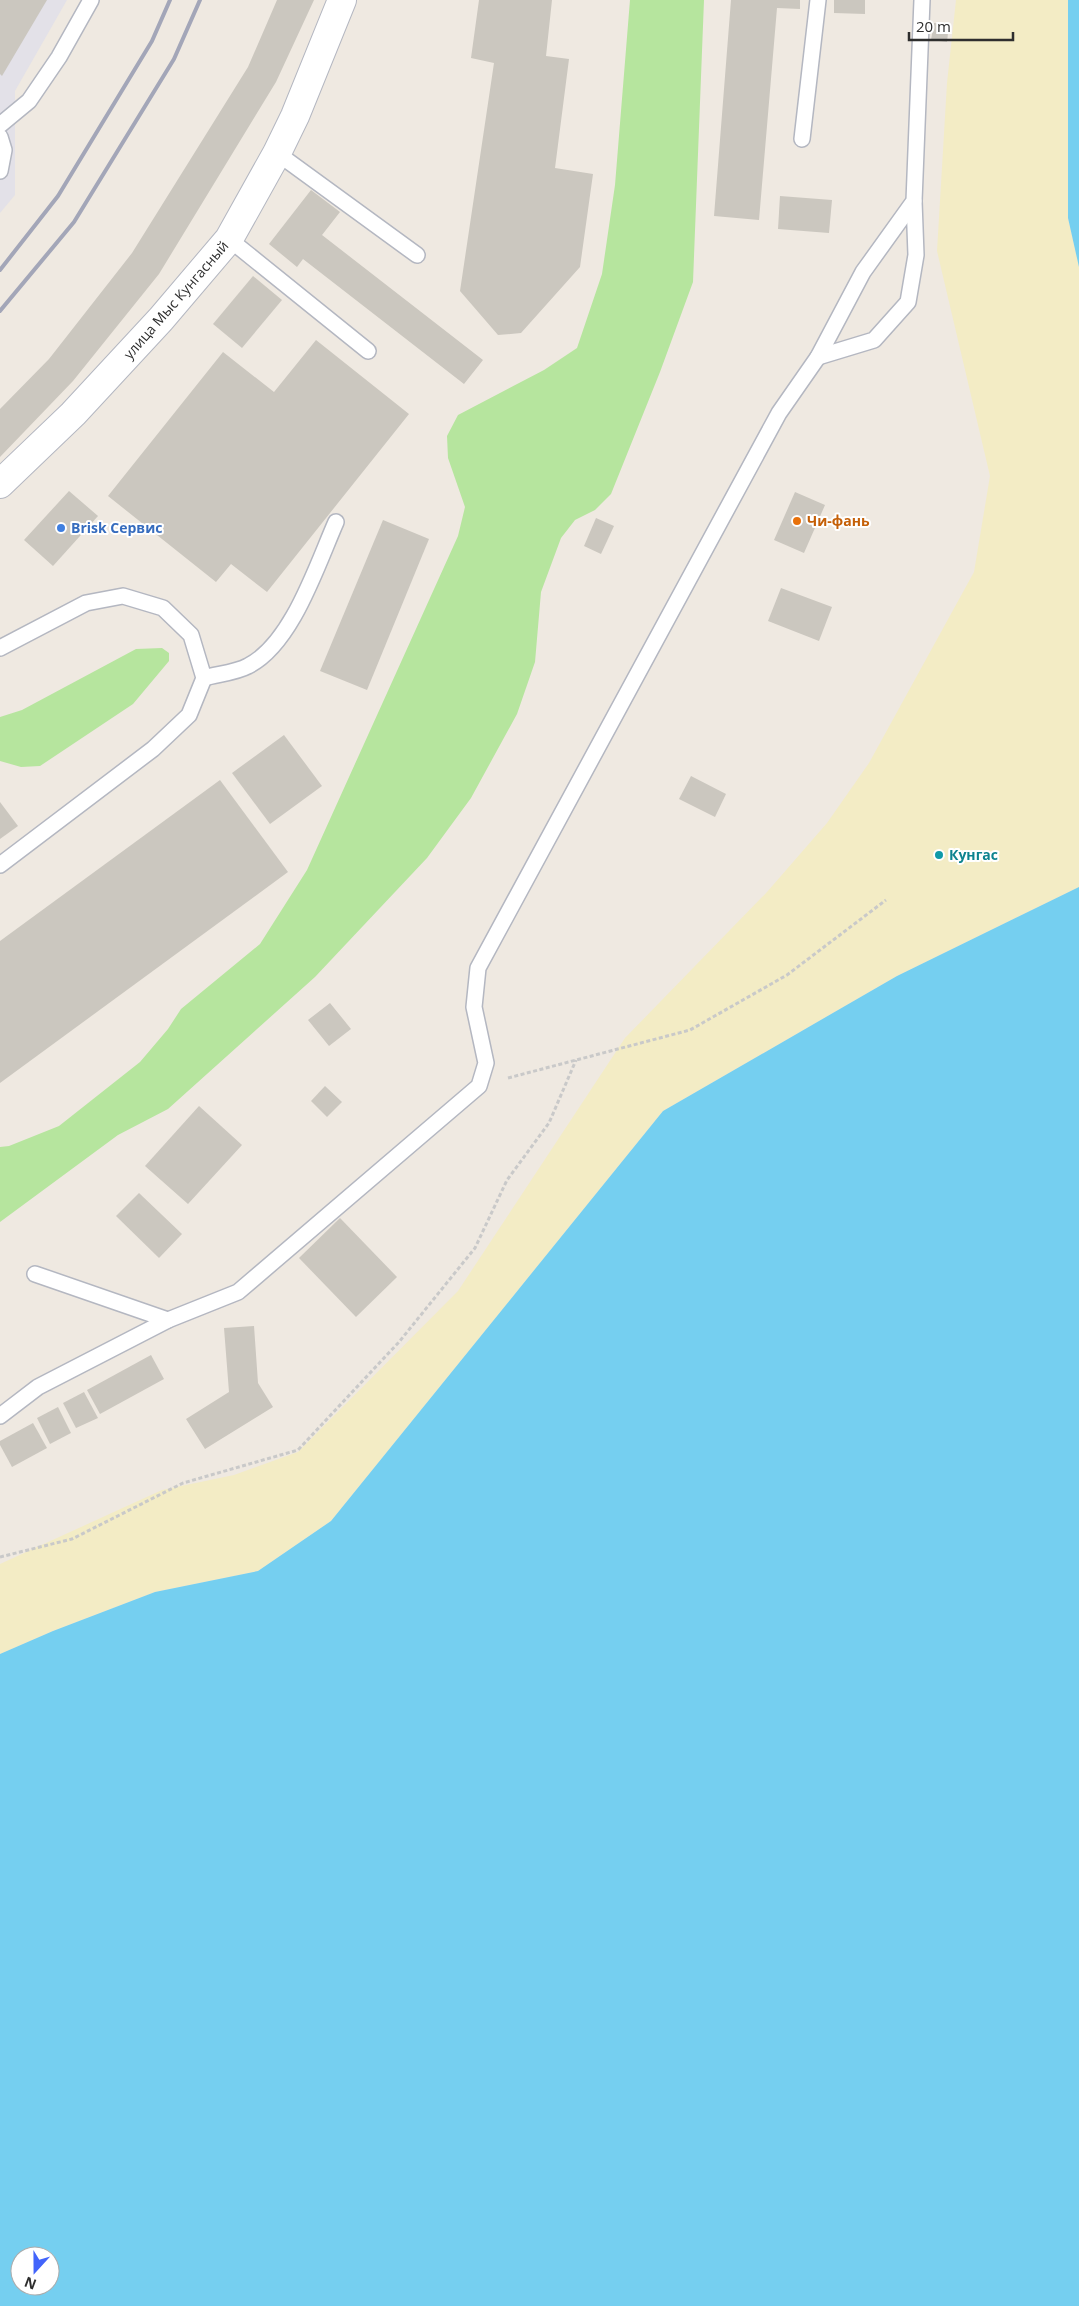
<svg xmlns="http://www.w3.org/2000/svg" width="1079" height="2306" font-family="'Open Sans',sans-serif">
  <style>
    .industrial { fill: #e3e1e8 }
    .green { fill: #b6e59e }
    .sand { fill: #f3ecc5 }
    .water { fill: #75cff0; fill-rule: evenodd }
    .building { fill: #cbc7bf }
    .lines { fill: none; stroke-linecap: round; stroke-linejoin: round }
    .lane-casing { stroke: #b4b7c1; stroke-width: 18 }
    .secondary-casing { stroke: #b4b7c1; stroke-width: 30 }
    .path { stroke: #c9c9c9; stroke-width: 3; stroke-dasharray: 4 2.5; stroke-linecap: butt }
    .lane { stroke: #fff; stroke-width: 15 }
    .secondary { stroke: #fff; stroke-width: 28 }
    .rail { stroke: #a3a6b8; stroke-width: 4 }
    .food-dot { fill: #e8710a; stroke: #fff; stroke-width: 2 }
    .shop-dot { fill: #3f7fe0; stroke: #fff; stroke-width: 2 }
    .culture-dot { fill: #0f9aa8; stroke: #fff; stroke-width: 2 }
    .labels { text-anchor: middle; stroke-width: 4; stroke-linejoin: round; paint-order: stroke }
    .street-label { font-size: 14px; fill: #2e2e2e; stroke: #fff }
    .food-label { font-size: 14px; font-weight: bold; fill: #c56008; stroke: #fff; text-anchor: start }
    .shop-label { font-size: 14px; font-weight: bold; fill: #366cbe; stroke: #fff; text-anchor: start }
    .culture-label { font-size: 14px; font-weight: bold; fill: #0d838f; stroke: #fff; text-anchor: start }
  </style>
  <rect width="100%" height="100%" fill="#efe9e1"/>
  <polygon class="industrial" points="0,0 67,0 15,91 15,195 0,213"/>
  <g class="green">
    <polygon points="630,0 704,0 693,282 660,372 611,494 595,510 575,520 561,538 541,592 535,662 517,714 471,798 427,858 315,977 168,1109 118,1135 0,1222 0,1147 9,1146 59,1126 140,1062 168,1029 181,1009 260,944 307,870 458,536 465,507 448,458 447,436 458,415 544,370 577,348 602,274 615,185"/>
    <polygon points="162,648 169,653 169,661 133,704 40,766 21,767 0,761 0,717 22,710 136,649"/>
  </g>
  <polygon class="sand" points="956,0 1068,0 1068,218 1079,267 1079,887 897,976 663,1111 331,1521 258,1571 155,1592 53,1631 0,1654 0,1564 162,1490 234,1475 298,1452 458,1291 625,1038 767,892 827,823 869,763 974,572 990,476 937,251 947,83"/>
  <g class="water">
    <polygon points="1068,0 1079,0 1079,267 1068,218"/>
    <path d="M 1079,887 L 1079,2306 L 0,2306 L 0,1654 L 53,1631 L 155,1592 L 258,1571 L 331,1521 L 663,1111 L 897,976 ZM 20,2256 L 50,2256 L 50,2286 L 20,2286 Z"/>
  </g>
  <g class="building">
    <polygon points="0,0 47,0 2,76 0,74"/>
    <polygon points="277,0 314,0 276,82 159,274 73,381 0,457 0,409 49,359 132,253 248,67"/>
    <polygon points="479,0 552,0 546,56 569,59 555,168 593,174 580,267 521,333 498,335 460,291 494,63 471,58"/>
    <polygon points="731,0 800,0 800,9 777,8 759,220 714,216"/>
    <polygon points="834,0 865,0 865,14 834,13"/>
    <polygon points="934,23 949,24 947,42 931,40"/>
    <polygon points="311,190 340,212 322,235 483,360 464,384 303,259 297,267 269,244"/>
    <polygon points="780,196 832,200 829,233 778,229"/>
    <polygon points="253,276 282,300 242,348 213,324"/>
    <polygon points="316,340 409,414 267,592 231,564 216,582 108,496 223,352 274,392"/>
    <polygon points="69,491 98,516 53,566 24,540"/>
    <polygon points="795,492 825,505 804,553 774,540"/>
    <polygon points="596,518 614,526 601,554 584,546"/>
    <polygon points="383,520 429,539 367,690 320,671"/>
    <polygon points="781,588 832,607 819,641 768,621"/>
    <polygon points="284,735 322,786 270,824 232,773"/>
    <polygon points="691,776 726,794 715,817 679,799"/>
    <polygon points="220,780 288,872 0,1083 0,941"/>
    <polygon points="0,802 18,826 0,839"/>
    <polygon points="330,1003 351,1029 329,1046 308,1020"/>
    <polygon points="325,1086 342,1102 327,1117 311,1101"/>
    <polygon points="199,1106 242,1145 188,1204 145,1166"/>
    <polygon points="139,1193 182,1234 159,1258 116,1216"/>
    <polygon points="340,1218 397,1277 356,1317 299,1258"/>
    <polygon points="254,1326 258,1383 273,1407 205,1449 186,1419 229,1392 224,1328"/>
    <polygon points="151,1355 164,1379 100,1414 87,1390"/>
    <polygon points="84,1392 98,1418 76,1428 63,1403"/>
    <polygon points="58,1407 71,1433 50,1444 37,1418"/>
    <polygon points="33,1423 47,1448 12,1467 0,1445 0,1441"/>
  </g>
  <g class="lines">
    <g class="lane-casing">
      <g id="lane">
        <polyline points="0,125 29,101 59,57 91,0"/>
        <polyline points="0,137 4,150 0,171"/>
        <polyline points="802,139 818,0"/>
        <polyline points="277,153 417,255"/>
        <polyline points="229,239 368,351"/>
        <polyline points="818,357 874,340 908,302 916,255 914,201"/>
        <polyline points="0,648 86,603 123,596 163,608 191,635 204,678 189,715 153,749 0,865"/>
        <path d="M 204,678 C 217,674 235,673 248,666 C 292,644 317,565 336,522"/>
        <polyline points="35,1274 168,1320"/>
        <polyline points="0,1416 38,1387 168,1320 238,1292 479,1086 486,1063 474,1007 478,968 779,413 818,357 863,272 914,201 922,0"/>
      </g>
    </g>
    <g class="secondary-casing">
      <polyline id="secondary" points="0,484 73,414 161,319 229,239 277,153 295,116 342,0"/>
    </g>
    <g class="path">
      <polyline points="508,1078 690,1030 787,975 886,900"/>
      <polyline points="0,1557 72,1539 183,1483 298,1450 399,1342 475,1248 507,1180 549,1123 576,1060"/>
    </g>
    <use href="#lane" class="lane"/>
    <use href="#secondary" class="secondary"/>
    <g class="rail">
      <polyline points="0,270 58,196 152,41 170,0"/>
      <polyline points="0,311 74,222 174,59 200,0"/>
    </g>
  </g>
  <circle class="food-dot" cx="797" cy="521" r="5"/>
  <circle class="shop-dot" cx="61" cy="528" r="5"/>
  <circle class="culture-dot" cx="939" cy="855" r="5"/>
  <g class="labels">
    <g class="street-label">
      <text transform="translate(176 300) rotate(-49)" y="5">улица Мыс Кунгасный</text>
    </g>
    <g class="food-label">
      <text x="807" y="526">Чи-фань</text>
    </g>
    <g class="shop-label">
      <text x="71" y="533">Brisk Сервис</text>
    </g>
    <g class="culture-label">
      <text x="949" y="860">Кунгас</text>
    </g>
  </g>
  <g transform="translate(35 2271) rotate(201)"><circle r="24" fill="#ffffff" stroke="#ababab"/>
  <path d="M0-4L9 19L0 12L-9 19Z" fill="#4264fb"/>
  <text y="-8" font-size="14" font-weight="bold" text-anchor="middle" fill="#2e2e2e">N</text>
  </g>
  <path d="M909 32v8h104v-8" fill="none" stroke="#2e2e2e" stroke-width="2.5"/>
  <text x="916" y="32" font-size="15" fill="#2e2e2e" stroke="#ffffff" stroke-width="4" paint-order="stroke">20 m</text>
</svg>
